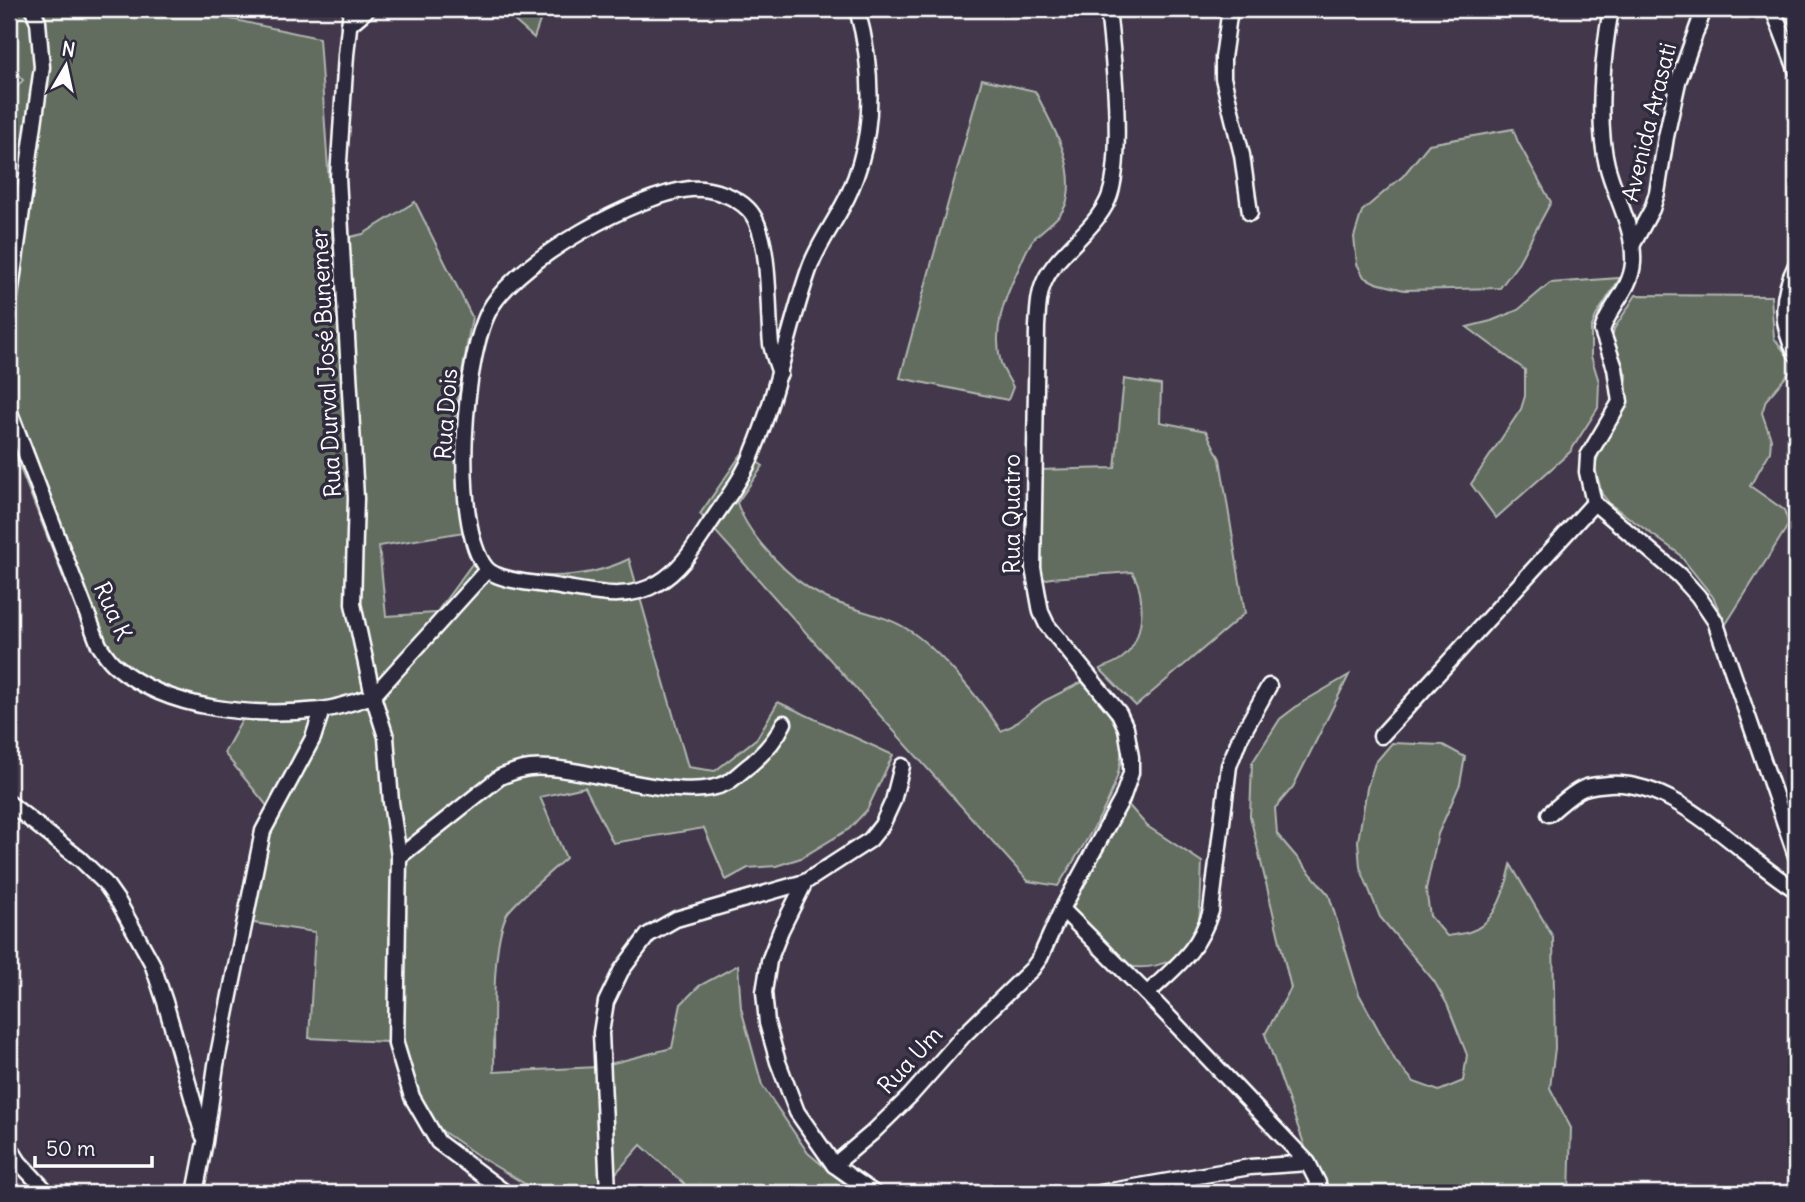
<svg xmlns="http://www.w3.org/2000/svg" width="1805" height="1202" font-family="Delius,sans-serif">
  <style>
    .green { fill: #626d61; stroke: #b0b6b0; stroke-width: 2 }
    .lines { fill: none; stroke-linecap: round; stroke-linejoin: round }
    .street-casing { stroke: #fff; stroke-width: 19 }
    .street { stroke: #2f2a3d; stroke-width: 14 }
    .labels { text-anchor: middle; stroke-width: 7; stroke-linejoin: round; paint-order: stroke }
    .street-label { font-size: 23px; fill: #fff; stroke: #2f2a3d }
  </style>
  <rect width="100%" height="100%" fill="#43384b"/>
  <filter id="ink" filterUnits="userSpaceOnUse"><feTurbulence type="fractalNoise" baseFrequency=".0143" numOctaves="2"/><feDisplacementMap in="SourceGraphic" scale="14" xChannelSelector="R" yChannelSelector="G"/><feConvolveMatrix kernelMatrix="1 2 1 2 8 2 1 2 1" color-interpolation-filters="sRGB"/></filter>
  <g filter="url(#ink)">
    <g class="green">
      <path d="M 9,9 L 214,9 L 216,16 L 319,38 L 333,241 L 363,234 L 415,202 L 472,317 L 455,413 L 453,444 L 464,532 L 379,546 L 386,616 L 436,613 L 475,560 C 522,581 582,582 629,559 L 688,767 L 715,771 L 757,738 L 778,702 L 893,755 L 867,810 L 849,829 L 801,858 L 776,866 L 748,868 L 726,880 L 704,828 L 613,843 L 585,787 L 540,797 L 566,858 C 554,869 513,903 507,914 C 490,947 495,1033 494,1072 L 598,1067 L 672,1048 L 681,1004 L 699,986 L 738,965 L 741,1008 L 762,1085 L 808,1153 L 846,1185 L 847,1193 L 692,1193 L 682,1182 L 641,1145 L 598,1193 L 540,1193 L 480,1157 L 435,1126 L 403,1080 L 387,1042 L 309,1038 L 315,932 L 240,921 L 257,834 L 268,807 L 224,753 L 246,713 L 165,687 L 91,647 L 9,440 L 9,96 L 23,80 L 9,66 Z"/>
      <polygon points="501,9 544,9 534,38"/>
      <path d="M 982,79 L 1035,91 C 1051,124 1074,158 1068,196 C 1065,219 1043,226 1032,241 C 1026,250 1022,261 1018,270 C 1004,299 992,331 1001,363 C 1003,371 1009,379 1013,387 L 1008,400 L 900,378 Z"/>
      <polygon points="1513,129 1518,142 1551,202 1517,265 1500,288 1404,290 1376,283 1364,277 1357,264 1354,237 1362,211 1403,176 1429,144"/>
      <polygon points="1620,278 1596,316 1591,329 1591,356 1599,382 1598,408 1570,452 1496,518 1471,484 1521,409 1525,396 1525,370 1467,327 1491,321 1518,310 1550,283"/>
      <polygon points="1636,295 1771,296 1774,338 1795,366 1766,400 1762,413 1771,439 1770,452 1750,486 1784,510 1789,524 1726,624 1713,597 1678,553 1610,504 1602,494 1595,468 1601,442 1621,417 1625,404 1627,377 1611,342 1614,329"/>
      <path d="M 1124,379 L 1161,385 L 1160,422 L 1206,431 L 1220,459 L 1245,613 L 1136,706 L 1100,669 C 1107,666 1115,663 1121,659 C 1145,642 1147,594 1132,572 L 1051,578 L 1038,581 L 1038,470 L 1115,468 Z"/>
      <path d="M 743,452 L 763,466 L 737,503 C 749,537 790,580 822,596 C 848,610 882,613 907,629 C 938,648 981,700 1001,731 L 1012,726 L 1044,701 L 1082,682 C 1096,697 1112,713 1119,734 C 1133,779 1080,849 1058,886 L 1028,881 L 700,514 Z"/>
      <path d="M 1349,675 L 1293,787 L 1275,808 L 1277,834 L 1329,895 L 1359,994 L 1396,1062 L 1414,1082 L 1439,1091 L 1463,1081 L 1467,1055 L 1447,1004 L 1434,981 L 1380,917 L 1360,867 L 1358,841 L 1367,788 L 1375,763 L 1392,743 L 1443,745 L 1465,757 L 1460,784 L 1438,834 L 1426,889 L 1430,916 L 1447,936 C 1454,935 1462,934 1469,932 C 1495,925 1506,888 1511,865 L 1553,937 L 1555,1048 L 1550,1088 L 1571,1128 L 1569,1193 L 1314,1193 L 1314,1172 L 1265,1034 L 1291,988 L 1250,816 L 1252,763 L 1280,719 L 1301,703 Z"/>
      <path d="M 1125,801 L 1147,826 L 1202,862 C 1201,877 1201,921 1197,933 C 1184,966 1132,979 1105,955 C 1089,940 1079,919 1069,901 Z"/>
    </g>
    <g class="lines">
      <g class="street-casing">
        <g id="street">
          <polyline points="351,9 346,55 338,177 356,498 353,604 373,696 386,737 391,802 399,857 396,1044 412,1097 438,1142 506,1193"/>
          <polyline points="1230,9 1223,58 1223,78 1242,155 1250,213"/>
          <path d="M 1611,9 C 1603,53 1596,122 1607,165 C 1615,197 1635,229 1633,263 C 1631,290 1609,306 1602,331 L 1615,368 L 1620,402 L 1588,456 L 1587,472 L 1594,503 L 1679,575 L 1698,596 L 1715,621 L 1796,856"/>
          <polyline points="1773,9 1796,69"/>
          <polyline points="349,25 368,9"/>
          <polyline points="1633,244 1652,209 1657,193 1666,137 1678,82 1704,9"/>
          <path d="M 1796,265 C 1781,294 1780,325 1796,354"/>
          <polyline points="9,303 42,67 38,22 33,9"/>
          <path d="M 780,374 C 777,364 773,355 771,344 C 767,310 772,233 748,209 C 734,195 709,187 690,189 C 635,195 524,257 493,304 C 462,350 451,525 486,568 C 497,582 543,584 560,587 C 594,592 627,602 658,583 C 681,570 695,546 709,525 C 724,502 743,478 753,452 C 778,392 788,328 810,267 C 820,240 839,217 850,191 C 858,173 864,151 867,132 C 873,90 868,49 857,9"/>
          <path d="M 9,410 L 99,645 C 104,652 109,661 116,666 C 168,711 255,717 321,710 C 338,708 356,701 373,696"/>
          <polyline points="373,696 487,570"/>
          <polyline points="1381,736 1594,503"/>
          <polyline points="9,803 80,859 105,883 119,903 152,963 165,1002 203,1135"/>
          <path d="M 1549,814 C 1558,806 1568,797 1578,791 C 1587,785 1599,785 1609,784 C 1679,780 1740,856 1796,890"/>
          <path d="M 399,857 L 500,777 C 510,773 519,769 530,768 C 582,763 686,808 730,781 C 737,776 744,769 751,764 C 765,752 776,740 784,723"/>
          <polyline points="1062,909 1147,994 1308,1163"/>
          <path d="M 1147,994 C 1177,965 1198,952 1211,911 L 1229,766 L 1239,740 L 1269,686"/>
          <polyline points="9,1146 19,1162 48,1193"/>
          <path d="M 834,1165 L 872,1133 L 910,1096 L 964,1035 L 1032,969 L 1040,958 L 1062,909 L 1122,799 L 1131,773 L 1131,757 L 1126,728 L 1119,713 L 1047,625 L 1041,612 L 1033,568 L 1037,327 C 1038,312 1038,294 1045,280 C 1059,251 1093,232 1108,200 C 1125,161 1113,54 1108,9"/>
          <polyline points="195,1193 205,1142 216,1065 263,831 313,738 322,710"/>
          <polyline points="608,1193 601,1033 606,1002 621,971 648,935 676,919 805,882"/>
          <polyline points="874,1193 834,1165 797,1112 778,1062 767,1023 764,992 769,961 781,930 805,882 870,840 882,825 893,801 902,766"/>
          <polyline points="1100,1193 1250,1167 1308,1163 1318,1183 1320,1193"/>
        </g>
      </g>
      <use href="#street" class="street"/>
    </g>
  </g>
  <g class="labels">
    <g class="street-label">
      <text transform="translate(1649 122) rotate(-76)" y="8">Avenida Arasati</text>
      <text transform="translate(326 363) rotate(-93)" y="8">Rua Durval José Bunemer</text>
      <text transform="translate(446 414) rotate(-86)" y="8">Rua Dois</text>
      <text transform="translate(1012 514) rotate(-90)" y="8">Rua Quatro</text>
      <text transform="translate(113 611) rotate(66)" y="8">Rua K</text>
      <text transform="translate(910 1060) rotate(-47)" y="8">Rua Um</text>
    </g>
  </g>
  <rect width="1805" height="1202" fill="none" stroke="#2f2a3d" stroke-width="35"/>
  <rect x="18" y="18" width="1770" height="1167" fill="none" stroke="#fff" stroke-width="2.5" filter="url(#ink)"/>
  <g transform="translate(66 66) rotate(9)" stroke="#2f2a3d" stroke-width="5" paint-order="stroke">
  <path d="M0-5L12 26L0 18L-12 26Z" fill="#ffffff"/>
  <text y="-10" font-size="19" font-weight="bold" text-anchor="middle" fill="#ffffff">N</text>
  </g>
  <path d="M35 1156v10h117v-10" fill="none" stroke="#ffffff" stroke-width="3.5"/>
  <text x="46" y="1156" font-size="21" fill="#ffffff" stroke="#2f2a3d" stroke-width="5" paint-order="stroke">50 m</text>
</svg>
